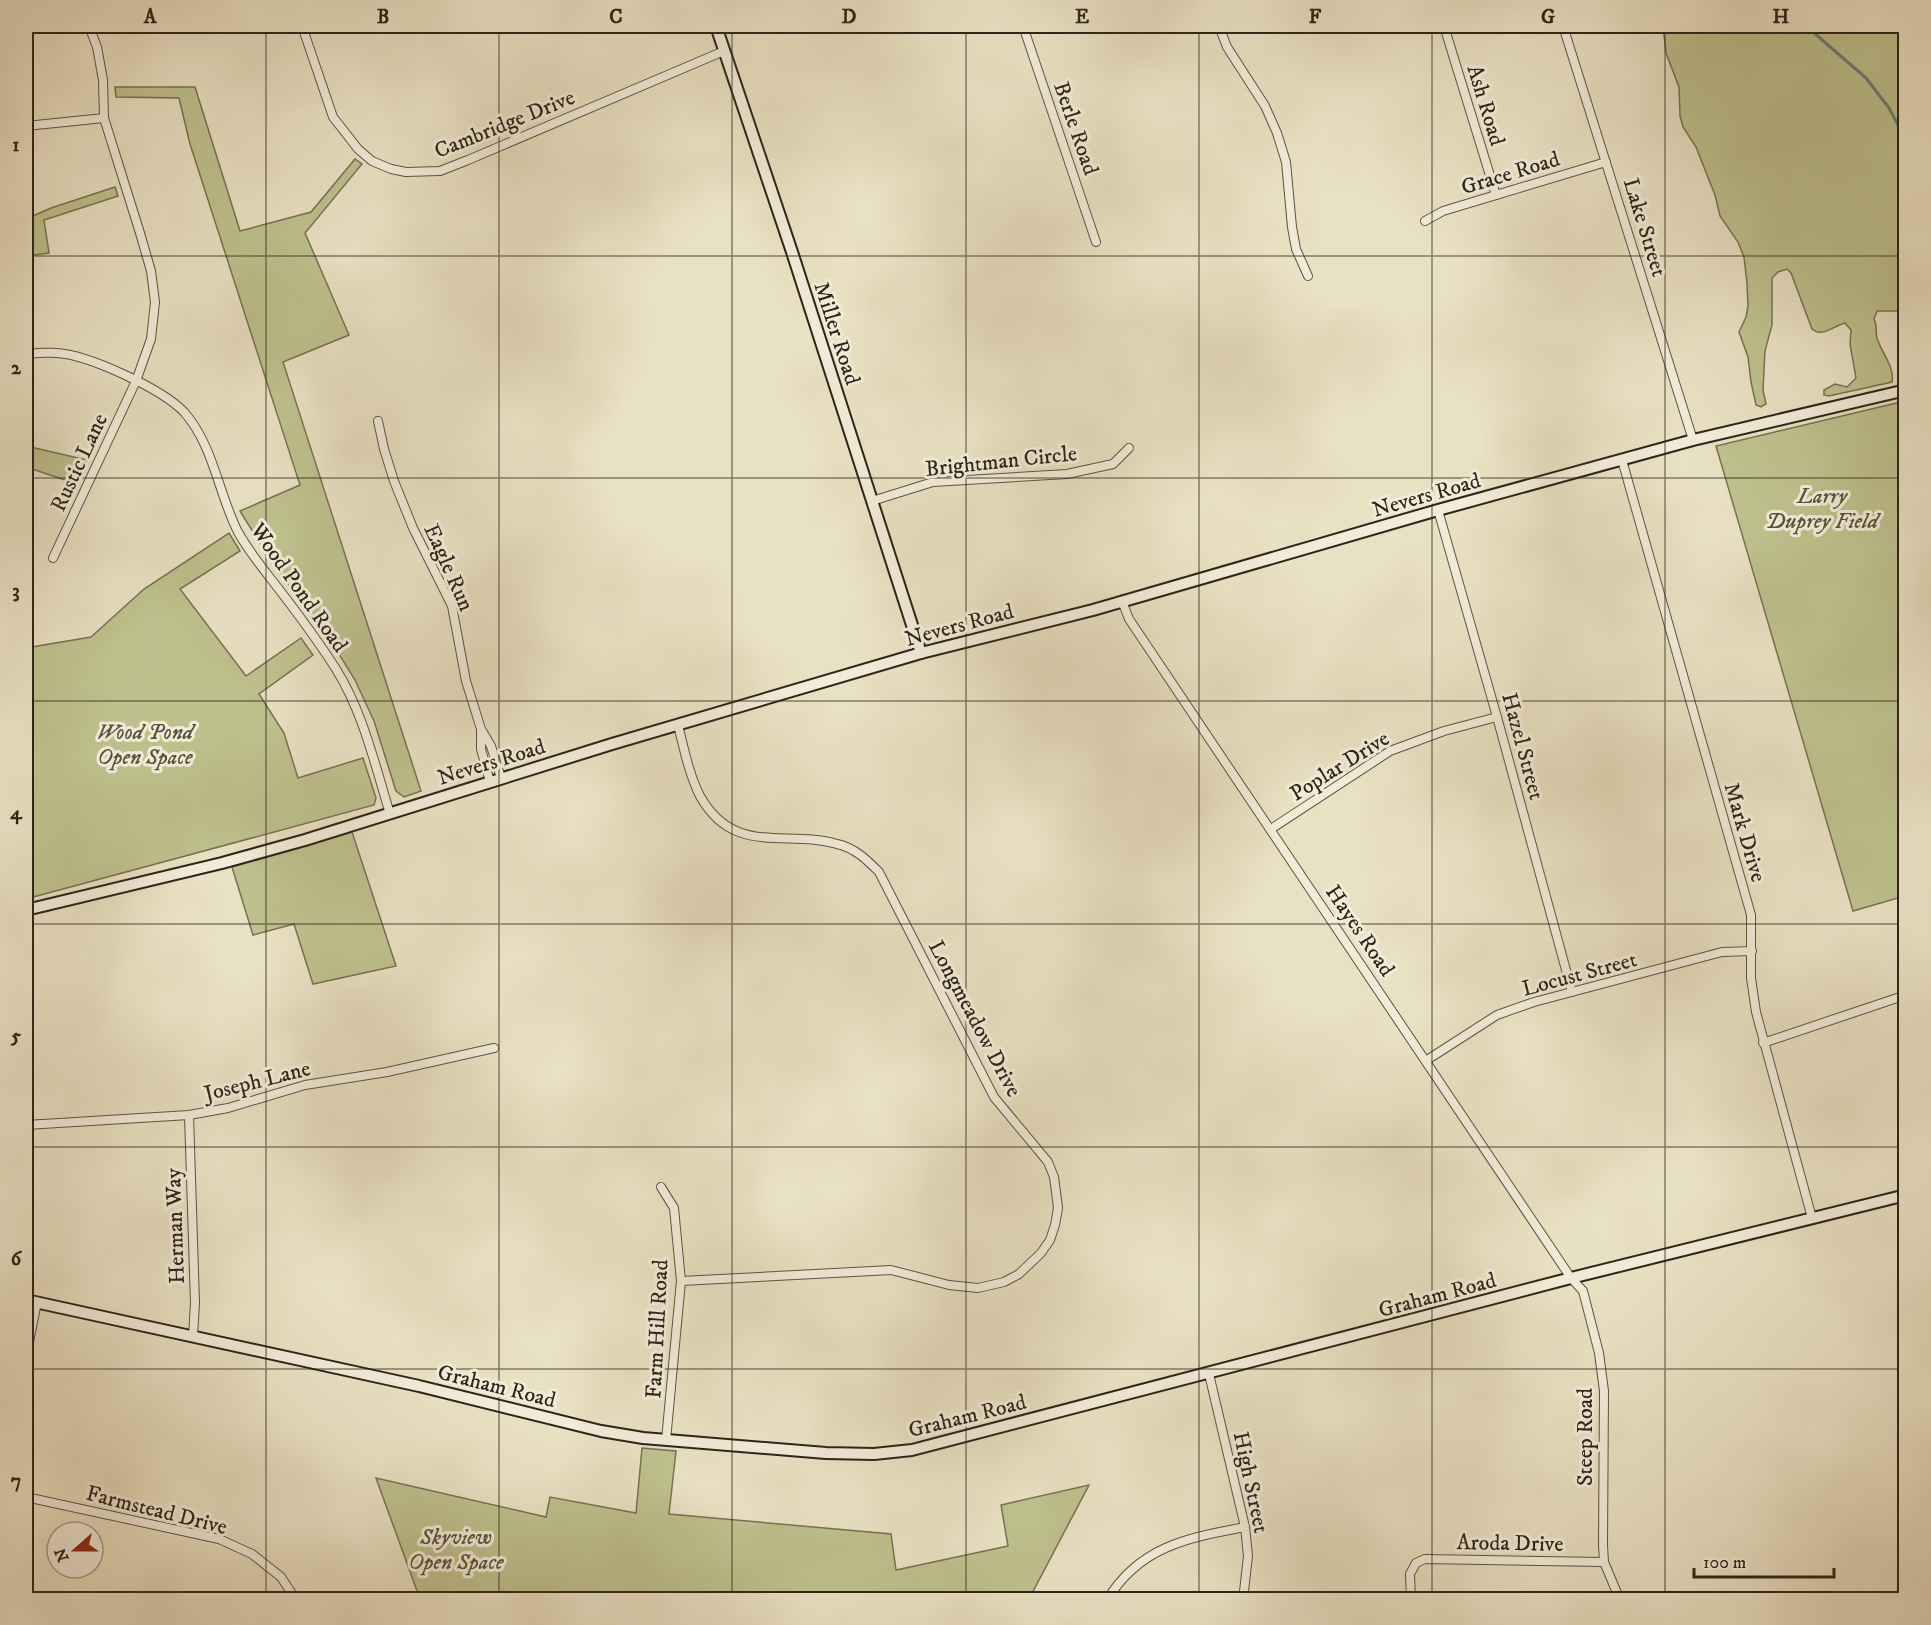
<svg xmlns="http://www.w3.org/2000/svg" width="1931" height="1625" font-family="'IM FELL DW Pica',serif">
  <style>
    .green { fill: #bec18e; stroke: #767254; stroke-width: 1.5 }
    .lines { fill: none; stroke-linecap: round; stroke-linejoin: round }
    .stream { stroke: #6d8076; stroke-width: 3 }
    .street-casing { stroke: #5d5344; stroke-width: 10 }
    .secondary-casing { stroke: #2e2419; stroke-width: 14 }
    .street { stroke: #f1ecd8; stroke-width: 8 }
    .secondary { stroke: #f1ecd8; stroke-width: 10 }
    .grid { fill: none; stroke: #2e2419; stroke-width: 1.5; stroke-opacity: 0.55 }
    .labels { text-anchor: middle; stroke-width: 6; stroke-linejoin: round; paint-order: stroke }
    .street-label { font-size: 22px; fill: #2e2419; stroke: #f1ecd8 }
    .park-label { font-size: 22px; font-style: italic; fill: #59533c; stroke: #f1ecd8 }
    .neatline { fill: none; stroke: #2e2419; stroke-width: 2 }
    .grid-label { font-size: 20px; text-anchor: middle; font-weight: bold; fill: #2e2419 }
  </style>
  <rect width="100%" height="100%" fill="#e9e1c3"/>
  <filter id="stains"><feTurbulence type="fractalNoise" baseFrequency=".00333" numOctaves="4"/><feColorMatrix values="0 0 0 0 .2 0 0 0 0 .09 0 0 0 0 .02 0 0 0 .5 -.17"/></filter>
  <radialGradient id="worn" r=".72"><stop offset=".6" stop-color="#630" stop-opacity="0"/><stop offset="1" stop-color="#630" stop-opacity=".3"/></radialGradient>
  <g class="green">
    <path d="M 1663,26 L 1905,26 L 1905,305 L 1897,311 L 1877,311 L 1874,319 C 1878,326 1875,331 1877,338 C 1881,352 1895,367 1892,382 L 1829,396 L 1824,395 L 1824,390 L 1835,384 L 1847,387 L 1856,378 L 1850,344 L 1851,330 L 1845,323 C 1833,326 1822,338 1812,329 L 1791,273 L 1787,269 L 1778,272 L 1772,278 L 1772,325 L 1765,351 L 1763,390 L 1766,404 L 1761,407 L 1756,405 L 1751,382 L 1748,357 L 1739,332 L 1746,317 L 1748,306 L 1747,283 L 1744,257 L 1738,242 L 1720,216 L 1715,195 L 1696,147 L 1683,127 L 1680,116 L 1679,87 L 1666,53 Z"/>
    <polygon points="115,87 195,87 240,231 311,212 355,159 362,164 305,233 349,335 283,362 421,791 404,797 396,791 374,721 355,680 339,654 266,553 240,511 300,485 190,144 179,98 116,97"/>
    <polygon points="115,187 118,196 44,220 49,253 26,256 26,219 51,208"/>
    <polygon points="1905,401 1905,896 1853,911 1716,446"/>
    <polygon points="26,446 87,460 77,484 26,467"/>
    <polygon points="229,533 240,551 180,589 246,676 301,638 313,655 259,694 284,733 298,778 363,758 376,798 374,805 26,899 26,648 91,637 144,589"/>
    <polygon points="352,832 396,966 313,984 294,924 253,935 232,867"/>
    <polygon points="642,1448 676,1451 669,1514 891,1534 896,1570 1008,1546 1001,1505 1089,1485 1029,1599 420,1599 376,1478 546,1517 550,1497 636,1513"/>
  </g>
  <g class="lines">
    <polyline class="stream" points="1793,26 1813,32 1866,78 1889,108 1906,140"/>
    <g class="street-casing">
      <g id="street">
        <polyline points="302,26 333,117 358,149 372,161 391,169 406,172 440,171 468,160 724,51"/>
        <polyline points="1023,26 1096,242"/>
        <polyline points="1219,26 1227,47 1265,106 1277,133 1286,162 1292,227 1296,249 1308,276"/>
        <polyline points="1444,26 1496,195"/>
        <polyline points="1563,26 1693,440"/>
        <polyline points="26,126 104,118"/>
        <polyline points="1425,221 1443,211 1606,162"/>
        <path d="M 26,354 C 36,353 47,352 57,353 C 89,355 162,389 184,412 C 214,446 218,493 238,532 C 249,552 264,570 278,588 C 298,614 318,641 336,669 C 363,712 375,765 390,814"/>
        <polyline points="378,421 384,449 394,481 413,528 452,606 466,681 481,729 491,746 501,778"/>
        <polyline points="1622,460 1751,915 1751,978 1756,1012 1812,1218"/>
        <polyline points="872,501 933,482 1067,474 1113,464 1129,448"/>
        <polyline points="1438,510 1497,717 1572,992"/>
        <polyline points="53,558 136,381 151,339 155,302 151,271 140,233 104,118 103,80 97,47 89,26"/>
        <polyline points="1122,601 1129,619 1571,1278 1583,1291 1599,1353 1604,1391 1603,1545 1604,1562 1620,1600"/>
        <path d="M 678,725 C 684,749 689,774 700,796 C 734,857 786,829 837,844 C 855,848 866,859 879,872 L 994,1097 L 1048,1162 L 1054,1177 L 1058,1208 L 1055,1225 L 1050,1240 L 1041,1253 L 1019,1274 L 1004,1282 L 978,1288 L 949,1285 L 891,1270 L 681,1281"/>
        <polyline points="481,731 481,749 490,782"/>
        <polyline points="1271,829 1390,751 1444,731 1497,717"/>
        <polyline points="1763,1043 1906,995"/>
        <polyline points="1427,1060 1497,1015 1534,1002 1722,952 1752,951"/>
        <polyline points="189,1115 195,1303 193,1336"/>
        <polyline points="26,1125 189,1115 228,1108 305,1085 387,1072 494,1048"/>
        <polyline points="661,1187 674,1208 681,1281 666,1440"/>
        <polyline points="26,1357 37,1302"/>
        <polyline points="1209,1374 1245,1527 1248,1556 1243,1600"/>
        <polyline points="26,1497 219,1539 252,1554 281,1577 296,1600"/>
        <path d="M 1107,1600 C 1140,1546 1188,1538 1245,1527"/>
        <polyline points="1411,1600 1410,1574 1416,1563 1425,1559 1604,1562"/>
      </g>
    </g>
    <g class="secondary-casing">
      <g id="secondary">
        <polyline points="716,26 792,252 921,653"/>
        <polyline points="26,910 222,863 305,840 612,744 921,653 1093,610 1438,510 1693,440 1906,390"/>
        <polyline points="26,1300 419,1386 601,1431 643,1438 826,1453 874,1454 912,1450 1571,1278 1906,1195"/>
      </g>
    </g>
    <use href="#street" class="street"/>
    <use href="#secondary" class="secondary"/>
  </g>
  <path class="grid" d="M 266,26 L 266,1600M 499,26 L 499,1600M 732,26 L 732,1600M 966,26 L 966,1600M 1199,26 L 1199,1600M 1432,26 L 1432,1600M 1665,26 L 1665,1600M 26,256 L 1906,256M 26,478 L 1906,478M 26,701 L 1906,701M 26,924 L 1906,924M 26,1147 L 1906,1147M 26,1369 L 1906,1369"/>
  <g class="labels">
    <g class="street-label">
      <text transform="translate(1487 105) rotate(73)" y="8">Ash Road</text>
      <text transform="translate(504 123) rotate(-22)" y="8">Cambridge Drive</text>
      <text transform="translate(1077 128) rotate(71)" y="8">Berle Road</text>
      <text transform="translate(1510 172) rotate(-17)" y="8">Grace Road</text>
      <text transform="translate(1646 227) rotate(73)" y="8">Lake Street</text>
      <text transform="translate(838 333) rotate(72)" y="8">Miller Road</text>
      <text transform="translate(1001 460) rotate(-6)" y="8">Brightman Circle</text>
      <text transform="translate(78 462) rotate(-65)" y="8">Rustic Lane</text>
      <text transform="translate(1426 494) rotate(-16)" y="8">Nevers Road</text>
      <text transform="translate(450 567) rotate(66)" y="8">Eagle Run</text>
      <text transform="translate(300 587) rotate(55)" y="8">Wood Pond Road</text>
      <text transform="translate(959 624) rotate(-15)" y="8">Nevers Road</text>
      <text transform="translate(1524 746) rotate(75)" y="8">Hazel Street</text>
      <text transform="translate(491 761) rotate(-17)" y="8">Nevers Road</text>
      <text transform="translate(1339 765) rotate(-32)" y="8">Poplar Drive</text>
      <text transform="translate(1746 832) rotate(74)" y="8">Mark Drive</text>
      <text transform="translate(1361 930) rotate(56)" y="8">Hayes Road</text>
      <text transform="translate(1579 973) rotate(-15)" y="8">Locust Street</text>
      <text transform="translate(976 1018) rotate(62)" y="8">Longmeadow Drive</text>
      <text transform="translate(257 1080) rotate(-14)" y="8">Joseph Lane</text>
      <text transform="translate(174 1226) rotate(-92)" y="8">Herman Way</text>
      <text transform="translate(1437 1294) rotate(-15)" y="8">Graham Road</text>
      <text transform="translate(656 1329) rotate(-87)" y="8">Farm Hill Road</text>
      <text transform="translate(497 1385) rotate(14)" y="8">Graham Road</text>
      <text transform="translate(967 1415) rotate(-14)" y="8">Graham Road</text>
      <text transform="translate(1584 1437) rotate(-90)" y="8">Steep Road</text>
      <text transform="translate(1252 1482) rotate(78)" y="8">High Street</text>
      <text transform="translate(157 1509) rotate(14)" y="8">Farmstead Drive</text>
      <text transform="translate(1510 1542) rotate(1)" y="8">Aroda Drive</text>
    </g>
    <g class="park-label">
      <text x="1822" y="503">Larry<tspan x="1822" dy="25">Duprey Field</tspan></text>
      <text x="145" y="739">Wood Pond<tspan x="145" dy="25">Open Space</tspan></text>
      <text x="456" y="1544">Skyview<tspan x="456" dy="25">Open Space</tspan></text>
    </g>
  </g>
  <rect width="1931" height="1625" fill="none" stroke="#e9e1c3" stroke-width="66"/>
  <g transform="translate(75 1550) rotate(249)"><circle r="28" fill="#f1ecd8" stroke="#a39c8c" stroke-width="1.5"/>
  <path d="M0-4.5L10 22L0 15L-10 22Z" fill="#8f2418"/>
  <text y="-9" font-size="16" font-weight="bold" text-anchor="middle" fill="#2e2419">N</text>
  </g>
  <path d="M1694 1568v9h140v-9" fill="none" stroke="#2e2419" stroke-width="3"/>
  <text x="1703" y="1568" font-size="18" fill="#2e2419" stroke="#f1ecd8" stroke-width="4.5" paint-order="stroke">100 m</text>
  <rect x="33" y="33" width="1865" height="1559" class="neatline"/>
  <g class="grid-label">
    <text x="150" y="23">A</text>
    <text x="383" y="23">B</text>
    <text x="616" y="23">C</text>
    <text x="849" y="23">D</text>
    <text x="1082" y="23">E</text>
    <text x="1315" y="23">F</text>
    <text x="1548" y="23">G</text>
    <text x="1781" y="23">H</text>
    <text x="16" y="151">1</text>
    <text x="16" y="374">2</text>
    <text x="16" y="597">3</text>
    <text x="16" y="819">4</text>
    <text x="16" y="1042">5</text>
    <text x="16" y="1265">6</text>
    <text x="16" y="1487">7</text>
  </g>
  <rect width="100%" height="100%" filter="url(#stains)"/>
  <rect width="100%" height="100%" fill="url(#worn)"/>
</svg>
